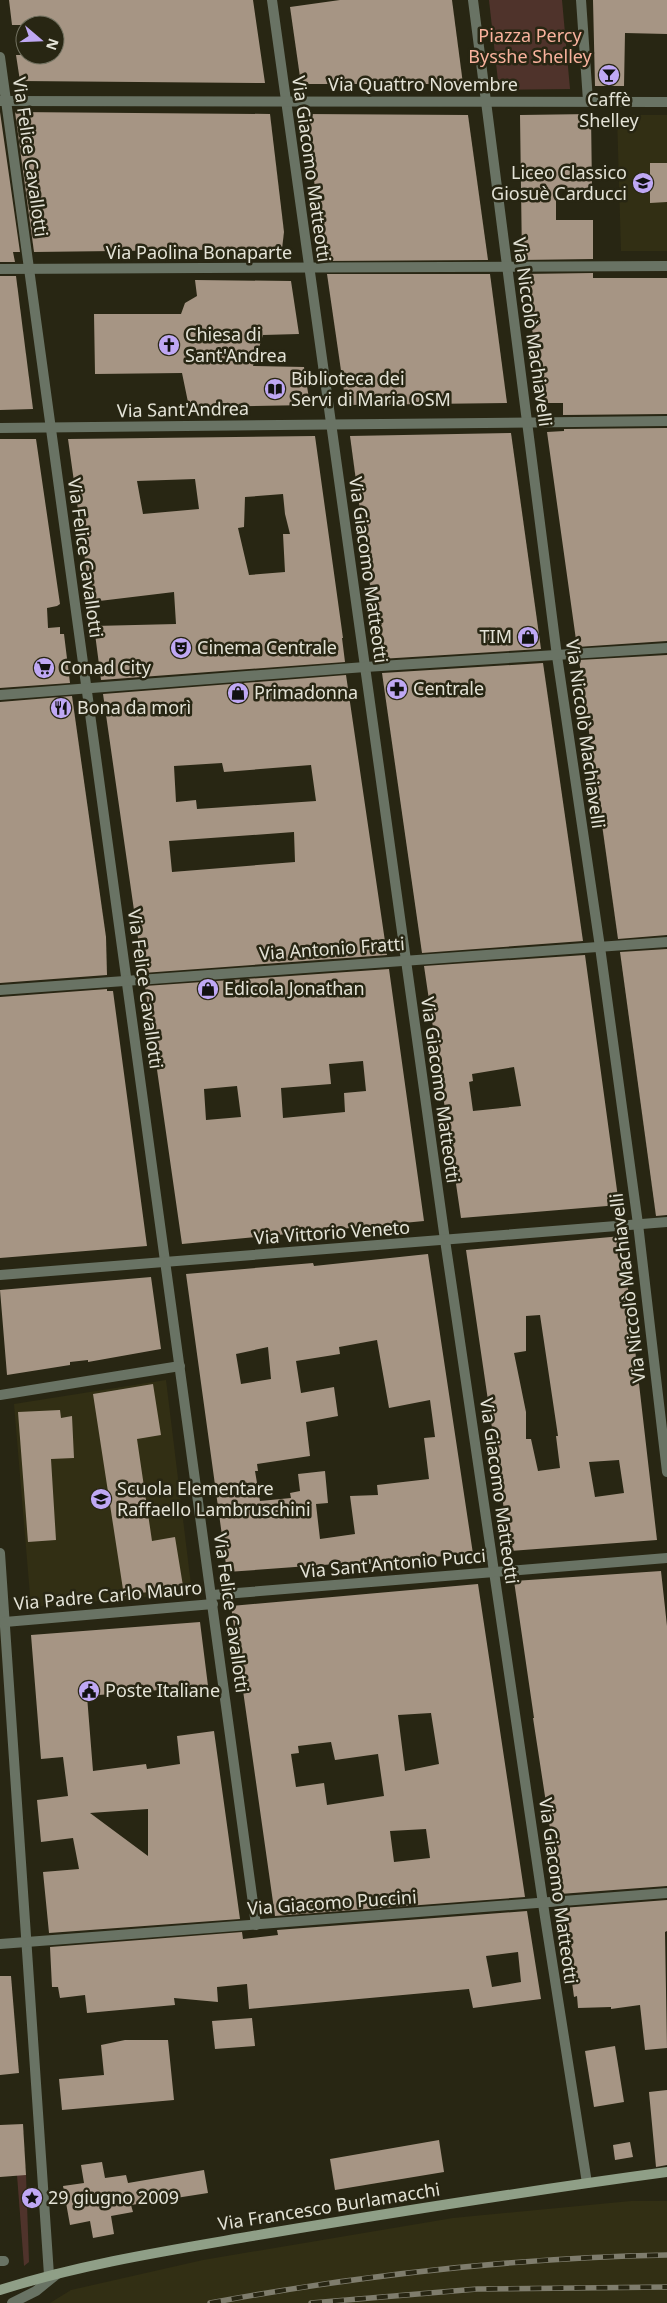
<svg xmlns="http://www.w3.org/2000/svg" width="667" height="2303" font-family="'Noto Sans',sans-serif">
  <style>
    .built { fill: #322f14 }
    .green { fill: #4f332b }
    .building { fill: #a69584; fill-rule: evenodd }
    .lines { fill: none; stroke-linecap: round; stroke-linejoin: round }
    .street { stroke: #697364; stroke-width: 10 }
    .secondary { stroke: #8f9f87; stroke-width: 10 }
    .rail-casing { stroke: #7f7d6d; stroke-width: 5.5 }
    .rail { stroke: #282613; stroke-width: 4; stroke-dasharray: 11; stroke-linecap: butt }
    .labels { text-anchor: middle; stroke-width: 5; stroke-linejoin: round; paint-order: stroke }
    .park-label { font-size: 18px; fill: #f9b29d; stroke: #282613 }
    .street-label { font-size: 18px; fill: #e4e3d7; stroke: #282613 }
    .poi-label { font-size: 18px; fill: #e4e3d7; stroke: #282613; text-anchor: start }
  </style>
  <rect width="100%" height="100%" fill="#282613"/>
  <g class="built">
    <polygon points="617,115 667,115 667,251 621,251"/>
    <polygon points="166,1380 192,1593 31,1607 14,1404"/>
    <polygon points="631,2201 667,2201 667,2303 50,2303 71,2290 203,2260 453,2218"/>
  </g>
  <g class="green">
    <polygon points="489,0 562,0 570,89 499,90"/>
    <polygon points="17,2175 26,2175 29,2262 24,2266"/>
  </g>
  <g class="building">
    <polygon points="9,0 253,0 265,83 20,81 16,55 55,55 55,25 12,25"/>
    <polygon points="340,0 452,0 463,84 301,84 290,7"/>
    <polygon points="593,0 667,0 667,34 625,33 624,86 595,86"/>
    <polygon points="0,112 20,252 13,252 15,262 0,262"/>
    <polygon points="15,112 270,114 284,232 282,249 34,252"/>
    <polygon points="305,114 468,115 488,260 325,261"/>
    <polygon points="591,114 592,190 556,190 556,220 593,220 593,259 522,260 520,115"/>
    <polygon points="650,163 667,163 667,202 650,203"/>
    <polygon points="593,273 593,278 667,278 667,414 563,415 563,403 543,403 524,274"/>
    <polygon points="327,274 490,274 507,403 346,405"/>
    <polygon points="0,276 16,276 33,409 0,410"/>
    <polygon points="195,280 291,281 299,334 263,335 253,366 304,367 310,405 189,407 182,373 95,374 94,314 181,314 185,303 197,296"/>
    <polygon points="667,428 667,641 577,647 547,432 564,431 564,429"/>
    <polygon points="511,433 541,649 380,659 350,436"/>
    <path d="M 315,436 L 343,638 L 342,638 L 345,662 L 101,680 L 94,626 L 176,624 L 174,592 L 91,602 L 68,439 ZM 195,479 L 199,509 L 143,514 L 137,481 ZM 283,494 L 285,514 L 290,534 L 283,534 L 285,572 L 249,575 L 238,528 L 244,527 L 245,497 Z"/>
    <polygon points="0,439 36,439 60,604 57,606 47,608 48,628 60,627 60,634 64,634 70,683 0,688"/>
    <polygon points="667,655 667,935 618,939 579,660"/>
    <polygon points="543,663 583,941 422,953 382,673"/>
    <path d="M 346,675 L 387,955 L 143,973 L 103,694 ZM 222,763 L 224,772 L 311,765 L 316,801 L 197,809 L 196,800 L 176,802 L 174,766 ZM 294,832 L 295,862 L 172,872 L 169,841 Z"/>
    <polygon points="72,696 106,937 107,975 0,983 0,702"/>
    <polygon points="667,949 667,1215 656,1216 620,952"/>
    <path d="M 585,955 L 619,1205 L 461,1218 L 424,966 ZM 514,1067 L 521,1106 L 473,1111 L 469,1082 L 473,1081 L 472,1074 Z"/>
    <path d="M 389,969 L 424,1221 L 182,1244 L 145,986 ZM 363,1061 L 366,1091 L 344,1093 L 345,1112 L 283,1118 L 281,1088 L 331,1084 L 329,1064 ZM 237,1086 L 241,1117 L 206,1120 L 204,1089 Z"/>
    <polygon points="107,989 107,991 113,991 147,1246 0,1258 0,997"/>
    <path d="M 622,1236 L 657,1540 L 510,1551 L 466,1250 ZM 540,1315 L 558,1436 L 556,1436 L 560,1468 L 538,1471 L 531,1439 L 526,1439 L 526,1412 L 514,1353 L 526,1351 L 526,1316 ZM 619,1460 L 624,1493 L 595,1497 L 589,1462 Z"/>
    <path d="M 428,1254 L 473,1554 L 227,1572 L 186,1274 L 313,1263 L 314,1266 ZM 377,1340 L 389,1408 L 430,1400 L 435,1437 L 424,1438 L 429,1479 L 377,1485 L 378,1495 L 350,1496 L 355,1534 L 320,1539 L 316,1504 L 328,1503 L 325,1471 L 298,1474 L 300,1491 L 290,1493 L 291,1498 L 260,1501 L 255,1471 L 258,1471 L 257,1464 L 310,1456 L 306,1422 L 338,1416 L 334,1387 L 301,1393 L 296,1361 L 340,1354 L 339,1347 ZM 268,1347 L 271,1379 L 241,1384 L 236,1354 Z"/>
    <polygon points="151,1277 161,1349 88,1362 88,1360 70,1362 70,1365 7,1375 0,1290"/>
    <polygon points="153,1384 161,1435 137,1439 152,1541 175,1537 183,1586 124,1596 93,1394"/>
    <polygon points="60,1410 61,1418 72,1416 74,1458 51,1459 56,1540 28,1542 18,1412"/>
    <polygon points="661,1571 667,1626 667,1886 560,1894 533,1718 534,1718 514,1581"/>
    <path d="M 478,1584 L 525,1897 L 275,1916 L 231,1606 ZM 431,1713 L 439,1764 L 405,1771 L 398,1715 ZM 331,1742 L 335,1760 L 378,1754 L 384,1796 L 327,1805 L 324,1783 L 296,1787 L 291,1754 L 299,1753 L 298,1746 ZM 426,1829 L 430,1858 L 394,1862 L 390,1831 Z"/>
    <path d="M 200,1622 L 208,1686 L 87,1696 L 93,1771 L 146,1764 L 147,1769 L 180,1764 L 177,1736 L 214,1731 L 240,1919 L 49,1933 L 43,1872 L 79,1869 L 73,1838 L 41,1842 L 37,1800 L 68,1796 L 63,1757 L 41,1759 L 31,1635 ZM 148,1809 L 148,1856 L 90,1813 Z"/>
    <polygon points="667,1900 667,1931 665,1932 667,2048 645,2050 640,2005 611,2009 611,2007 578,2008 577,1996 574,1997 562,1908"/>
    <path d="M 527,1911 L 541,1999 L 473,2008 L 469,1989 L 249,2009 L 247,1984 L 217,1987 L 218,2002 L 174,1998 L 175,2005 L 87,2013 L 85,1995 L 60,1998 L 58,1987 L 52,1987 L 50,1947 L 242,1932 L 243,1939 L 278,1935 L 277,1930 ZM 518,1952 L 521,1982 L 492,1987 L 486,1956 Z"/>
    <polygon points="0,1976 11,1976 19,2073 0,2075"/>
    <polygon points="252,2018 255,2046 215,2049 212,2021"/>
    <polygon points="125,2040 168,2040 174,2100 62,2110 59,2079 104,2075 101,2045"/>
    <polygon points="615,2046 624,2102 594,2107 585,2051"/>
    <polygon points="667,2090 667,2165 656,2167 649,2092"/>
    <polygon points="23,2124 26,2175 0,2177 0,2125"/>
    <polygon points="439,2140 444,2172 335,2190 330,2159"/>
    <polygon points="630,2142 633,2157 615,2160 613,2145"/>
    <polygon points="102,2162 105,2178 126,2175 128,2183 204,2170 208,2193 131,2205 133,2212 111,2216 114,2234 93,2238 90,2221 70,2225 63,2186 84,2183 81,2165"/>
  </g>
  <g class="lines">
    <g class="street">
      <polyline points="272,0 445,1240 545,1917 587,2183"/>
      <polyline points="473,0 557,656 600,947 638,1224 667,1472"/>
      <polyline points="581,0 588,101"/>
      <polyline points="0,57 256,1925"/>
      <polyline points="1,101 667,102"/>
      <polyline points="0,269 667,266"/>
      <polyline points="0,428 667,421"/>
      <polyline points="0,695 365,667 667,648"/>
      <polyline points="0,990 667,942"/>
      <polyline points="0,1275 667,1222"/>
      <polyline points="0,1395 180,1366"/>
      <polyline points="0,1553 49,2275"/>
      <polyline points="212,1595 667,1558"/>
      <polyline points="5,1622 213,1604"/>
      <polyline points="0,1944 667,1893"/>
      <polyline points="0,2261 4,2261"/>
      <polyline points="12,2303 36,2291 57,2274"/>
    </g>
    <path class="secondary" d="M 0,2290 C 88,2262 179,2249 270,2233 C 402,2211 534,2190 667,2172"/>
    <g class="rail-casing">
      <g id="rail">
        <path d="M 210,2303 C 361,2275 514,2258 667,2255"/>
        <polyline points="311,2303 477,2289 667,2287"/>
      </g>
    </g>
    <use href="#rail" class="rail"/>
  </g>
  <defs>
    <g id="bar-disc" transform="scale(1.125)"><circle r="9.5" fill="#bfa8f4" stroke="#282613"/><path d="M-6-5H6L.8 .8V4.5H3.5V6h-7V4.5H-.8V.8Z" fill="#111"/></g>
    <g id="school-disc" transform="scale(1.125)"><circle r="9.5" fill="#bfa8f4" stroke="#282613"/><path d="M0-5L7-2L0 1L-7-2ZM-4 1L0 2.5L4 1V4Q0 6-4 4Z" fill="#111"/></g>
    <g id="church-disc" transform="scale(1.125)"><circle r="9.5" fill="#bfa8f4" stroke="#282613"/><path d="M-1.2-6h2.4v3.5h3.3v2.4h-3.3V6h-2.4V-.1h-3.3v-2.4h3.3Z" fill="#111"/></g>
    <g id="library-disc" transform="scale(1.125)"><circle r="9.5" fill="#bfa8f4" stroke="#282613"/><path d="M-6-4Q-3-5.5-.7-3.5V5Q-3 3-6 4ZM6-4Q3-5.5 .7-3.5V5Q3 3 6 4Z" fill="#111"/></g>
    <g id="shop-disc" transform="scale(1.125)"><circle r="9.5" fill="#bfa8f4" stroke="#282613"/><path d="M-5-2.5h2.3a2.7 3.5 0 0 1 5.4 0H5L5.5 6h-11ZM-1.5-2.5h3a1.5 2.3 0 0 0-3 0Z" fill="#111"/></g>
    <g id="theatre-disc" transform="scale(1.125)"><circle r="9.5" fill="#bfa8f4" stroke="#282613"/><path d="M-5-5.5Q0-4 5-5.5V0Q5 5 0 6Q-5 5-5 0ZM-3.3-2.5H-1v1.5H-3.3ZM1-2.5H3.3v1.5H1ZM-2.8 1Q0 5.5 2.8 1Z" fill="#111"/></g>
    <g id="supermarket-disc" transform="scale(1.125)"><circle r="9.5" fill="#bfa8f4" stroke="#282613"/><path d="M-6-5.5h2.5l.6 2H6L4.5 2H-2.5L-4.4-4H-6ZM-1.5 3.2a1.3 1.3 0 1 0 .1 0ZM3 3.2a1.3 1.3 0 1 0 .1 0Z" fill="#111"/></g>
    <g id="pharmacy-disc" transform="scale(1.125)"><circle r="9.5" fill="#bfa8f4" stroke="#282613"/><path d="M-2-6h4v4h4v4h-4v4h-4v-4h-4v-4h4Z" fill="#111"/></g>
    <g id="restaurant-disc" transform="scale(1.125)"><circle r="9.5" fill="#bfa8f4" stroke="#282613"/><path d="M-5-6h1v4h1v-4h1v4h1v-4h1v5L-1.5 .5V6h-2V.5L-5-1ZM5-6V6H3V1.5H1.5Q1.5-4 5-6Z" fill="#111"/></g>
    <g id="civic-disc" transform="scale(1.125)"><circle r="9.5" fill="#bfa8f4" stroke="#282613"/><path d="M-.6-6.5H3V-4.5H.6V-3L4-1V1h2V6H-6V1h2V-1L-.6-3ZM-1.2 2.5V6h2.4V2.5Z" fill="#111"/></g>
    <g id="sight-disc" transform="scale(1.125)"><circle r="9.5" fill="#bfa8f4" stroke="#282613"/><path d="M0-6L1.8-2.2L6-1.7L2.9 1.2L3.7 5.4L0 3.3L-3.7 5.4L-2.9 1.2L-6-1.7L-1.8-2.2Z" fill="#111"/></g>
  </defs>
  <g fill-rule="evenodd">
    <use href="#bar-disc" x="609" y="75"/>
    <use href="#school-disc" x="643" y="183"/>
    <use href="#church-disc" x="169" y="345"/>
    <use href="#library-disc" x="275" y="389"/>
    <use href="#shop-disc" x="528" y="637"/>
    <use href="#theatre-disc" x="181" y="648"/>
    <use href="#supermarket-disc" x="44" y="668"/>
    <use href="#pharmacy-disc" x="397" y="689"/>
    <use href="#shop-disc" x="238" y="693"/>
    <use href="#restaurant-disc" x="61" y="708"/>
    <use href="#shop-disc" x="208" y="989"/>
    <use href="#school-disc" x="101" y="1499"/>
    <use href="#civic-disc" x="89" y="1691"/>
    <use href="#sight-disc" x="32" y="2198"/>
  </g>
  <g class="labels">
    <g class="park-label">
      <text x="530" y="42">Piazza Percy<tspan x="530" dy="21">Bysshe Shelley</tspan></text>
    </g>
    <g class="street-label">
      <text x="423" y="91">Via Quattro Novembre</text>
      <text transform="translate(30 157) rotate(82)" y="6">Via Felice Cavallotti</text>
      <text transform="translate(311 169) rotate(82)" y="6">Via Giacomo Matteotti</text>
      <text x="199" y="259">Via Paolina Bonaparte</text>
      <text transform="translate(532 332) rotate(82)" y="6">Via Niccolò Machiavelli</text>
      <text transform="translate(183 410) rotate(-1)" y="6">Via Sant'Andrea</text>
      <text transform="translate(85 558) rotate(82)" y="6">Via Felice Cavallotti</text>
      <text transform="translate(368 570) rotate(82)" y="6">Via Giacomo Matteotti</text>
      <text transform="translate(585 734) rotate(82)" y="6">Via Niccolò Machiavelli</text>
      <text transform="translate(332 949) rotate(-4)" y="6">Via Antonio Fratti</text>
      <text transform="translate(145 989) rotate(82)" y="6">Via Felice Cavallotti</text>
      <text transform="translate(440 1090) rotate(82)" y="6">Via Giacomo Matteotti</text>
      <text transform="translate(332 1233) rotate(-4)" y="6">Via Vittorio Veneto</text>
      <text transform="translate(628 1288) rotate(-97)" y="6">Via Niccolò Machiavelli</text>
      <text transform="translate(499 1491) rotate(82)" y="6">Via Giacomo Matteotti</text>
      <text transform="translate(393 1564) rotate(-5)" y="6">Via Sant'Antonio Pucci</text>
      <text transform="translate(108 1596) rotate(-5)" y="6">Via Padre Carlo Mauro</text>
      <text transform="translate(231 1613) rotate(82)" y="6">Via Felice Cavallotti</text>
      <text transform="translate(558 1891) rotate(82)" y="6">Via Giacomo Matteotti</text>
      <text transform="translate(332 1903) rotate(-4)" y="6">Via Giacomo Puccini</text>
      <text transform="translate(329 2207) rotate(-9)" y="6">Via Francesco Burlamacchi</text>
    </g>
    <g class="poi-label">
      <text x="609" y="106" text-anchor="middle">Caffè<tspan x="609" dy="21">Shelley</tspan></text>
      <text x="627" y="179" text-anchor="end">Liceo Classico<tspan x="627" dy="21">Giosuè Carducci</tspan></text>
      <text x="185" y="341">Chiesa di<tspan x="185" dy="21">Sant'Andrea</tspan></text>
      <text x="291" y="385">Biblioteca dei<tspan x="291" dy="21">Servi di Maria OSM</tspan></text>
      <text x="512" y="643" text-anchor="end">TIM</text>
      <text x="197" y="654">Cinema Centrale</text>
      <text x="60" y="674">Conad City</text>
      <text x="413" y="695">Centrale</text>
      <text x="254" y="699">Primadonna</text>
      <text x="77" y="714">Bona da morì</text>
      <text x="224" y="995">Edicola Jonathan</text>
      <text x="117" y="1495">Scuola Elementare<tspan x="117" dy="21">Raffaello Lambruschini</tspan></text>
      <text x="105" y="1697">Poste Italiane</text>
      <text x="48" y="2204">29 giugno 2009</text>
    </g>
  </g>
  <g transform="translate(40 40) rotate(109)"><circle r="24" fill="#282613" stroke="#737261"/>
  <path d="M0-4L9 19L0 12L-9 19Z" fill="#bfa8f4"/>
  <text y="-8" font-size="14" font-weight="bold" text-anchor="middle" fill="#e4e3d7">N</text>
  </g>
</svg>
